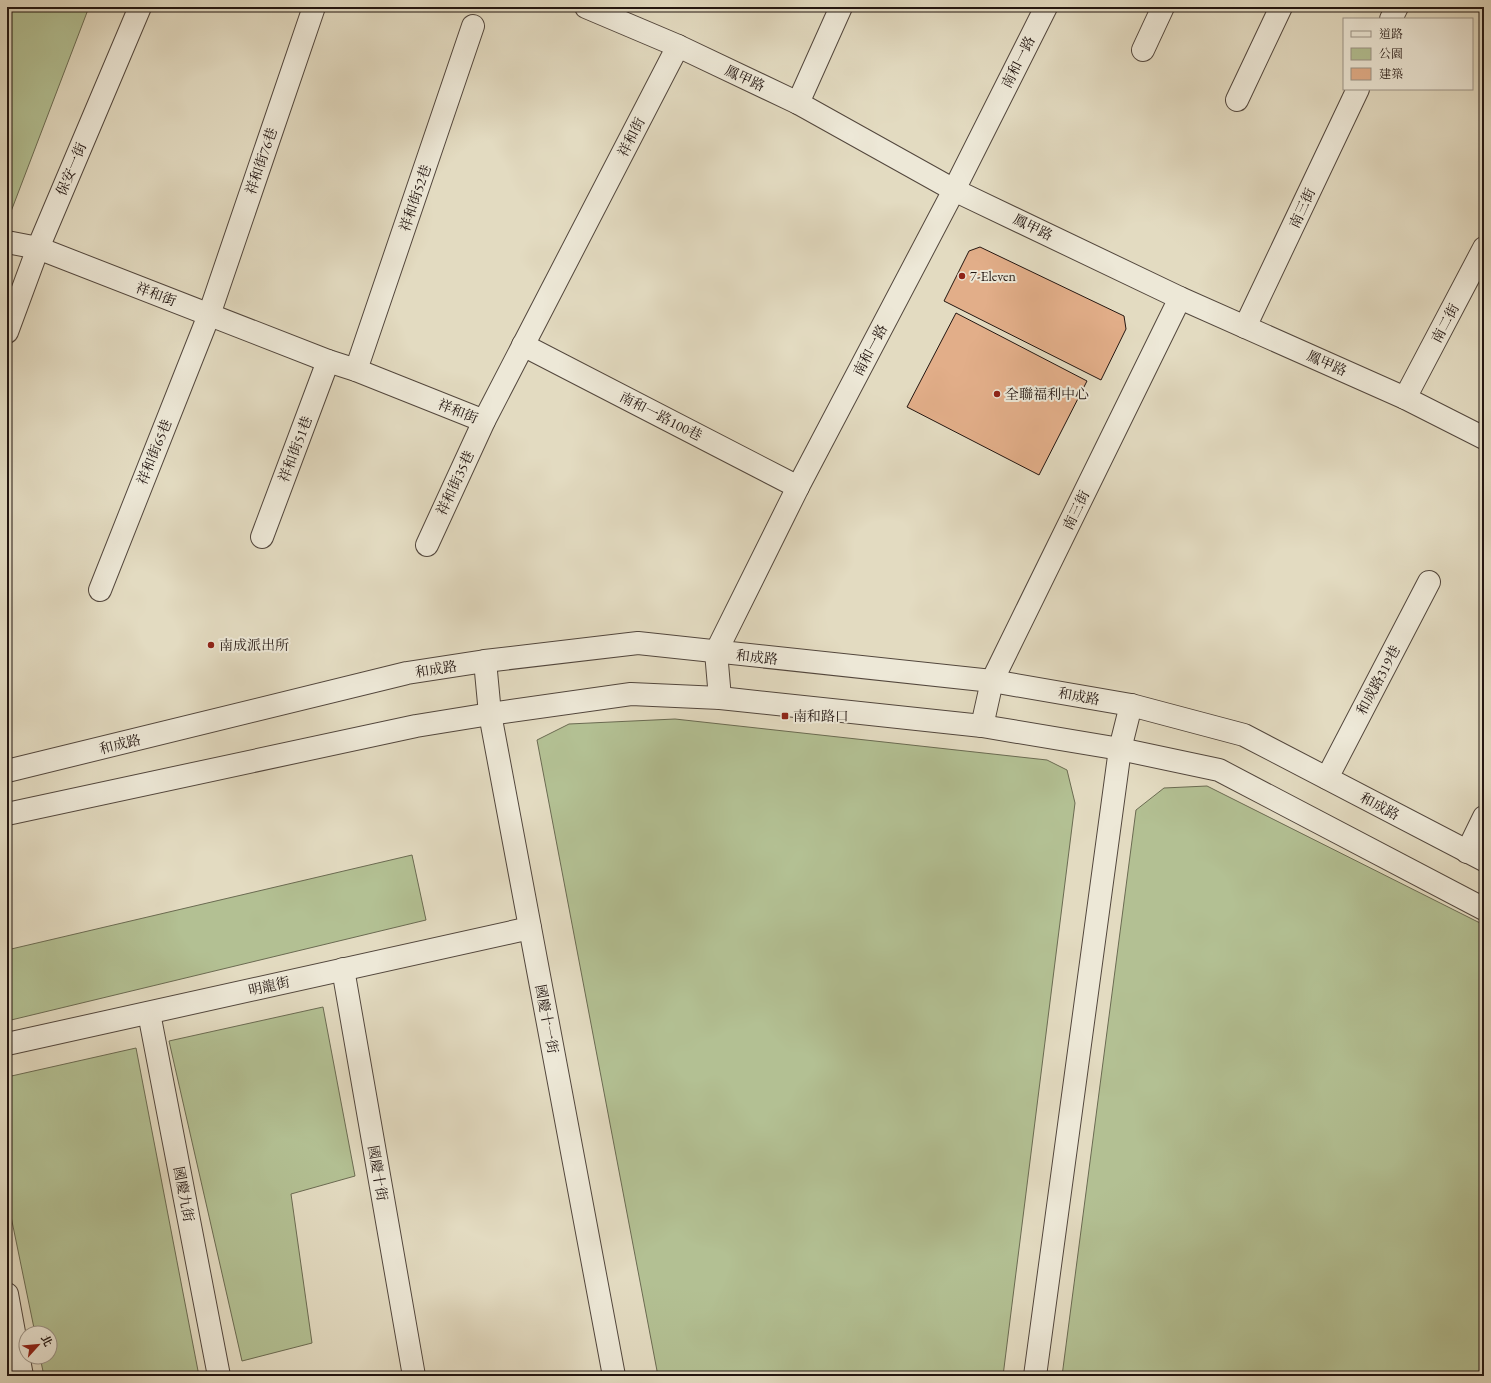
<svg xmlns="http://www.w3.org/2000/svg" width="1491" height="1383" font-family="'EB Garamond','Noto Serif TC',serif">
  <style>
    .green { fill: #b3c093; stroke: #6b6b52 }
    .building { fill: #e2ae89; stroke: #231611 }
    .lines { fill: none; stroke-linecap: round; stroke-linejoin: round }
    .minor-casing { stroke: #53473d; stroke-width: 24 }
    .minor { stroke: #ede8d7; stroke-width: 22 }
    .poi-dot { fill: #8f2418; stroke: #ede8d7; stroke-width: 1.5 }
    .labels { text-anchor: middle; stroke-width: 4; stroke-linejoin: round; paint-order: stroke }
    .street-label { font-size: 14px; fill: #231611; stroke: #ede8d7 }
    .poi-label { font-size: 14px; fill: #231611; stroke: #ede8d7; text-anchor: start }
  </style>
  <rect width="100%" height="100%" fill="#e3dbc1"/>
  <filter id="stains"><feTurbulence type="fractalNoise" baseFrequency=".005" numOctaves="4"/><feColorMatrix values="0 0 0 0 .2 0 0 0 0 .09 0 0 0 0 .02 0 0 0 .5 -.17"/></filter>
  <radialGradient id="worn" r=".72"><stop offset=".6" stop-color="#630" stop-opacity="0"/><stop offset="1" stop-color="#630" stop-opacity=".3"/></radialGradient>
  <g class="green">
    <polygon points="7,7 89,7 7,222"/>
    <polygon points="675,719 1047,760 1067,770 1075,803 1003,1376 658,1376 537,740 569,724"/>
    <polygon points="1207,786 1484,925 1484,1376 1062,1376 1136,810 1164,788"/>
    <polygon points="412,855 426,920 7,1021 7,950"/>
    <polygon points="323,1007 355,1176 291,1194 312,1343 242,1361 169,1041"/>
    <polygon points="136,1048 199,1376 44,1376 40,1357 50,1357 50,1333 35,1333 7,1197 7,1077"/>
  </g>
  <g class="building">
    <polygon points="980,247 1124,316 1126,329 1101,380 944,301 969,251"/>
    <polygon points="956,313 1087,381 1039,475 907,407"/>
  </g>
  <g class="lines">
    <g class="minor-casing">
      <g id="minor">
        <polyline points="586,7 678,46 798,103 954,190 1180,298 1405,398 1484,438"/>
        <polyline points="1391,19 1397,7"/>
        <polyline points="1143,50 1163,7"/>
        <polyline points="1237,100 1281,7"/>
        <polyline points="798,103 841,7"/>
        <polyline points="7,242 38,248 328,361 356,370 484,421 678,46"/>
        <polyline points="1245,327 1358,89"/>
        <polyline points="7,332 38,248 140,7"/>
        <polyline points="523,345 798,487"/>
        <polyline points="356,370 473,26"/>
        <polyline points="1405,398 1484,248"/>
        <polyline points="262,537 328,361"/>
        <polyline points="427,545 484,421"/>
        <polyline points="100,590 209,315 314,7"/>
        <polyline points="485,661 490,714 614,1376"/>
        <polyline points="720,698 716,652 798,487 954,190 1046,7"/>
        <polyline points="982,726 992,681 1180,298"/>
        <polyline points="7,771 407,673 485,661 638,643 992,681 1131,705 1244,735 1484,860"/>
        <polyline points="1327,778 1429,582"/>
        <polyline points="7,814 416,726 490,714 631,694 720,698 982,726 1120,749 1219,770 1484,909"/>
        <polyline points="1467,852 1484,817"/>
        <polyline points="343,969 414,1376"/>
        <polyline points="149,1013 219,1376"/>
        <polyline points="7,1044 530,928"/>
        <polyline points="7,1294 22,1376"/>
        <polyline points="1035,1376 1120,749 1131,705"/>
      </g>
    </g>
    <use href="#minor" class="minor"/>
  </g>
  <g class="poi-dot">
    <circle cx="962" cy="276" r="4"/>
    <circle cx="997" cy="394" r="4"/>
    <circle cx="211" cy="645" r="4"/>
    <rect x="781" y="712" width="8" height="8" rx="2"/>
  </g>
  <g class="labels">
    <g class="street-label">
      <text transform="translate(1018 62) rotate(-63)" y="5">南和一路</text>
      <text transform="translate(745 78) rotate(25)" y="5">鳳甲路</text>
      <text transform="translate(631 137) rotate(-63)" y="5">祥和街</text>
      <text transform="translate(261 161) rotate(-71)" y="5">祥和街76巷</text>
      <text transform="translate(71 169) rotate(-67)" y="5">保安一街</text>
      <text transform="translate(415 198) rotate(-71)" y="5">祥和街52巷</text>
      <text transform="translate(1302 208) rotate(-65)" y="5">南三街</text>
      <text transform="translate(1033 227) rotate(26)" y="5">鳳甲路</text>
      <text transform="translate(156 294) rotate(21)" y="5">祥和街</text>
      <text transform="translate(1445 323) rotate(-62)" y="5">南二街</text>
      <text transform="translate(870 350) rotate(-62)" y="5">南和一路</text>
      <text transform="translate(1327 363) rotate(24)" y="5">鳳甲路</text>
      <text transform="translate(458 411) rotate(22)" y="5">祥和街</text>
      <text transform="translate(661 416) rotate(27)" y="5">南和一路100巷</text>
      <text transform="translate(295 449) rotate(-69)" y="5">祥和街51巷</text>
      <text transform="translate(154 452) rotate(-68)" y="5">祥和街65巷</text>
      <text transform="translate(455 483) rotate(-65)" y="5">祥和街35巷</text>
      <text transform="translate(1076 510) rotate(-64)" y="5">南三街</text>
      <text transform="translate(757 657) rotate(6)" y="5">和成路</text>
      <text transform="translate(436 669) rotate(-9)" y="5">和成路</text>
      <text transform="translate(1378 680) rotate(-62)" y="5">和成路319巷</text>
      <text transform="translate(1079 696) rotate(10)" y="5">和成路</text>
      <text transform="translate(120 744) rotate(-14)" y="5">和成路</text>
      <text transform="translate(1380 806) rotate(28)" y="5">和成路</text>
      <text transform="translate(269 986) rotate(-13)" y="5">明龍街</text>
      <text transform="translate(547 1019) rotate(79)" y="5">國慶十一街</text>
      <text transform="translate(378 1173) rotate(80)" y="5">國慶十街</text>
      <text transform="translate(184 1194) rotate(79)" y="5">國慶九街</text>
    </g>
    <g class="poi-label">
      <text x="970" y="281">7-Eleven</text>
      <text x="1005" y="399">全聯福利中心</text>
      <text x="219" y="650">南成派出所</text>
      <text x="793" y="721">南和路口</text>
    </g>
  </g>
  <rect width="1491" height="1383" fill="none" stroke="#e3dbc1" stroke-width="24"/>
  <rect x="8" y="8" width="1475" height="1367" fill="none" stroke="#231611" stroke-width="2"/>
  <rect x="12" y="12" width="1467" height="1359" fill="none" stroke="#231611"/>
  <rect x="1343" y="18" width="130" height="72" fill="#ede8d7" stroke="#9c9488"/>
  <rect x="1351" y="31" width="20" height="6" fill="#ede8d7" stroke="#9c9488"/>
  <text x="1379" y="38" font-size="12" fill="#231611">道路</text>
  <rect x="1351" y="48" width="20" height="12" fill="#b3c093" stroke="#9c9488"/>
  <text x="1379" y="58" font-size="12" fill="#231611">公園</text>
  <rect x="1351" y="68" width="20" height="12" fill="#e2ae89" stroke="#9c9488"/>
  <text x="1379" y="78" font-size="12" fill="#231611">建築</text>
  <g transform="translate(38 1345) rotate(63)"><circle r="19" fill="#ede8d7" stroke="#9c9488"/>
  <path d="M0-3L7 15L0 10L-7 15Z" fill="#8f2418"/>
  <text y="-6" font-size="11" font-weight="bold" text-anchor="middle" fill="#231611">北</text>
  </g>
  <rect width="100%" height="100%" filter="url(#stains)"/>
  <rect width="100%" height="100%" fill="url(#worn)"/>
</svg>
